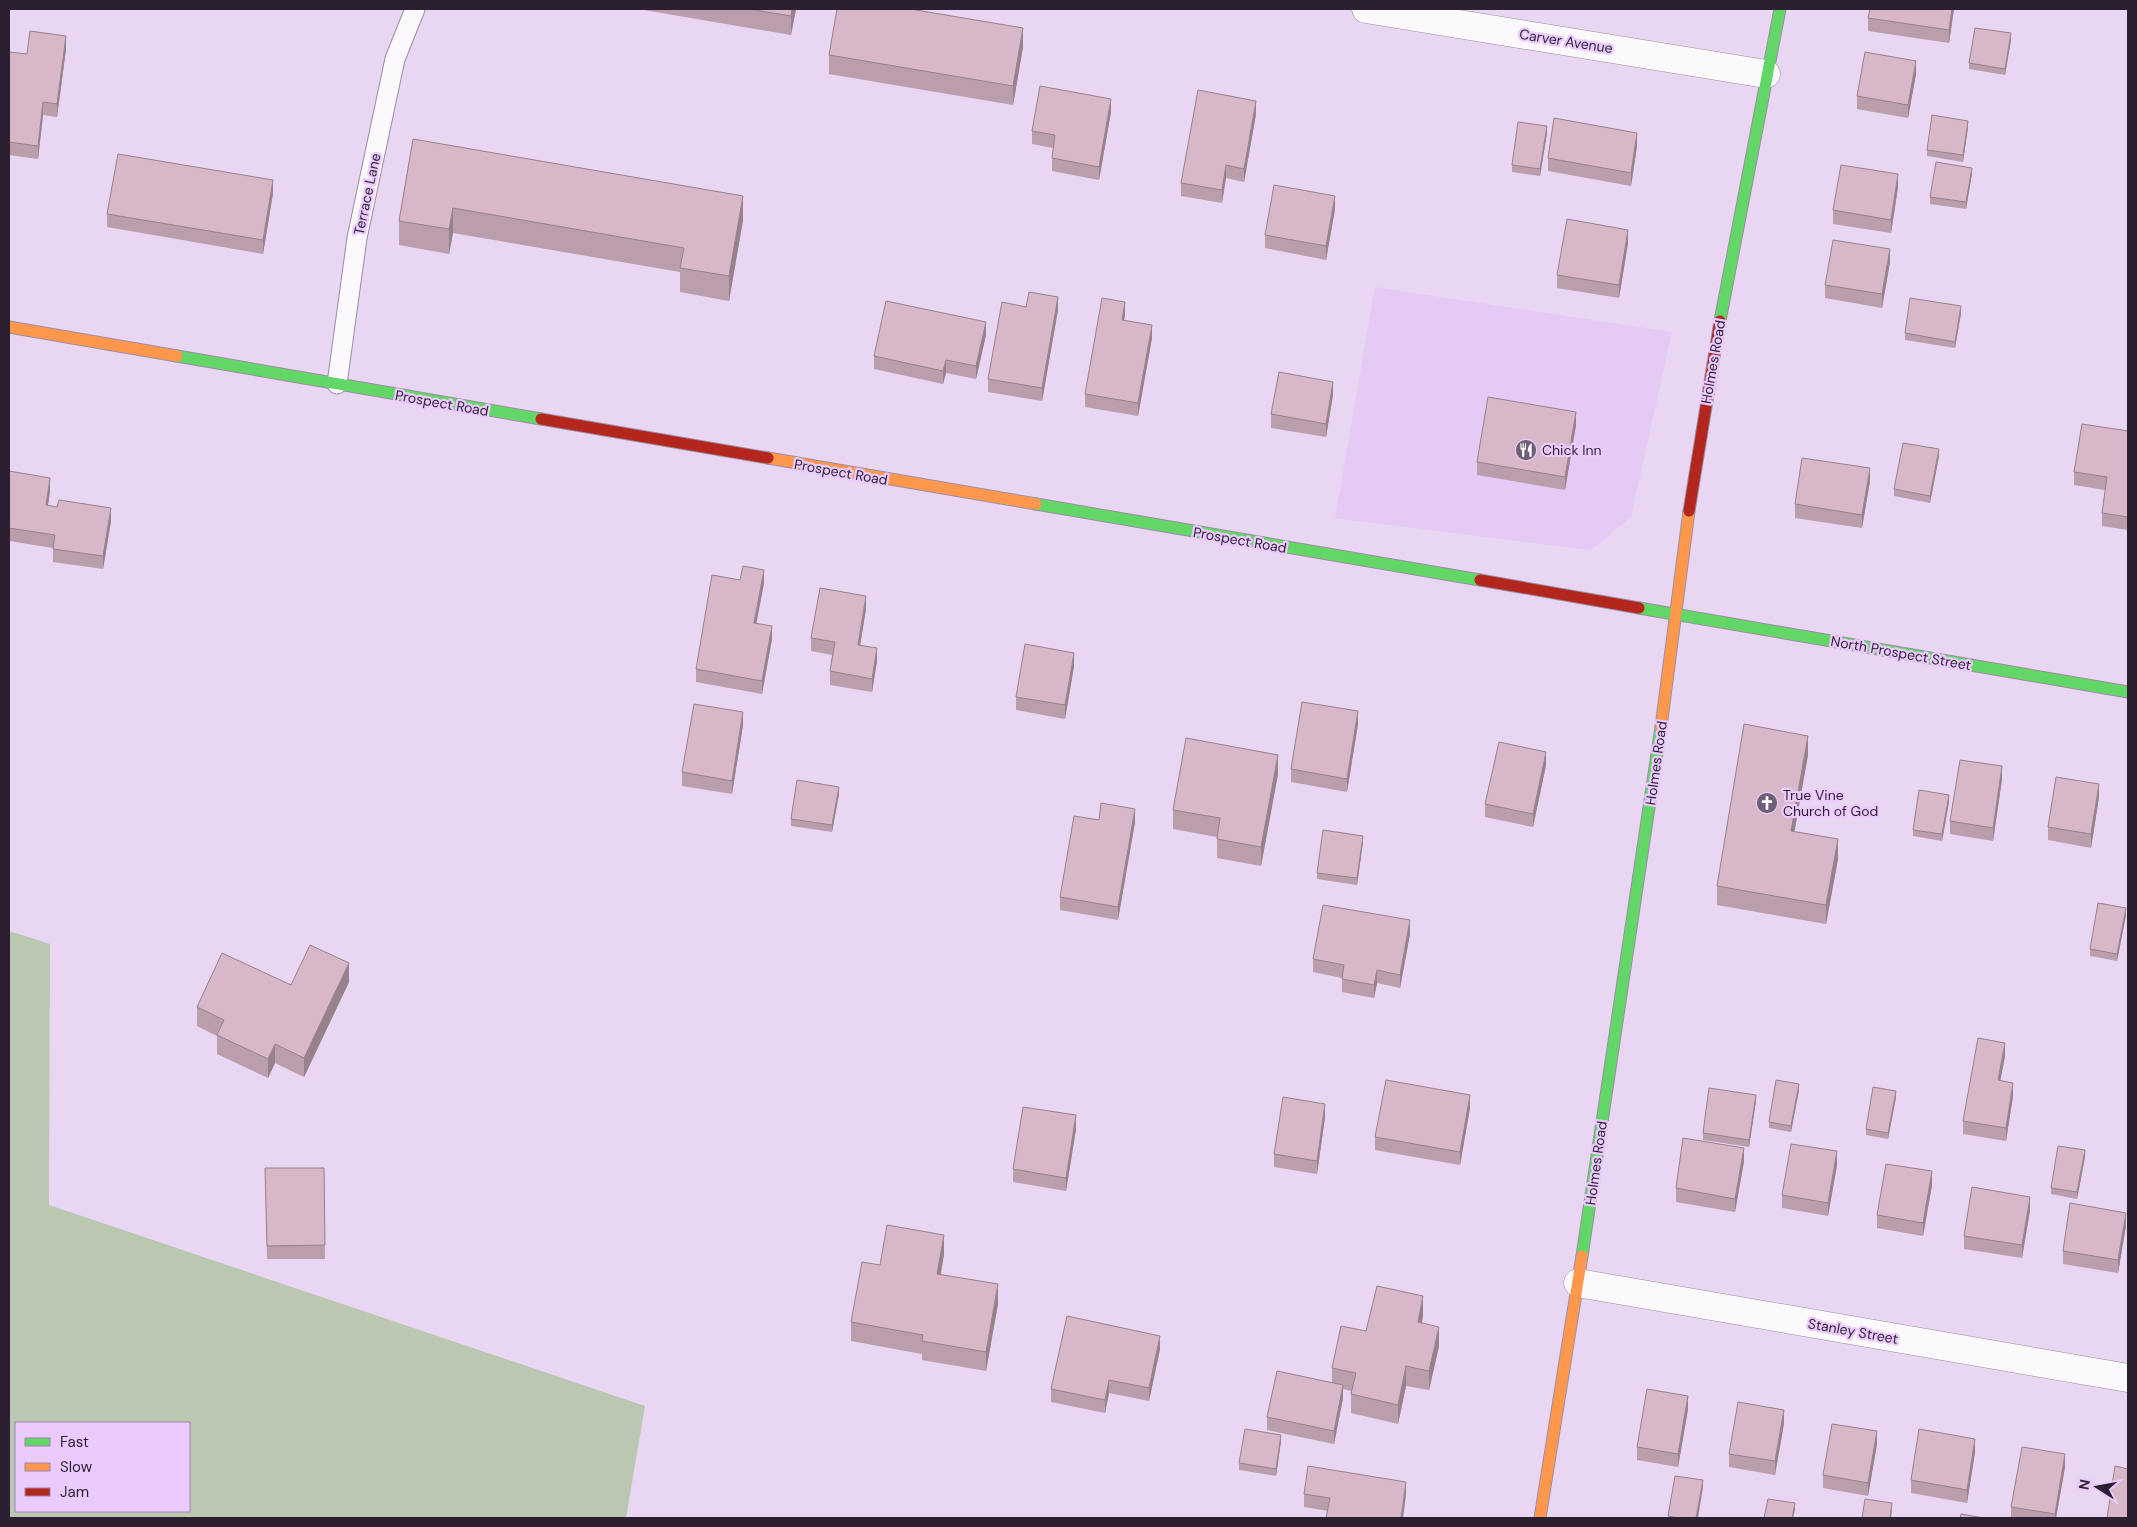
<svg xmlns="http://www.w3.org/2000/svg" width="2137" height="1527" font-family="'DM Sans',sans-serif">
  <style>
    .built { fill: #e6caf6 }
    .green { fill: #bac7b1; fill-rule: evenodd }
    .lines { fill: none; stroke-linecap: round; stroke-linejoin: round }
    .lane-casing { stroke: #9c8ea3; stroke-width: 21 }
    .street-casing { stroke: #9c8ea3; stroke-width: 29 }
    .fast-casing { stroke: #9c8ea3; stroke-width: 13 }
    .slow-casing { stroke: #9c8ea3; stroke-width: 13 }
    .jam-casing { stroke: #9c8ea3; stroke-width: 13 }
    .lane { stroke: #fcf9fd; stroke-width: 19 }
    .street { stroke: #fcf9fd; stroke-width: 28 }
    .fast { stroke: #63d668; stroke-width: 11 }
    .slow { stroke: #ff974d; stroke-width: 11 }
    .jam { stroke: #b3261e; stroke-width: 11 }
    .wall { fill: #ba9eac }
    .shaded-wall { fill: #97818c }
    .building { fill: #d8b8c8; stroke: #97818c }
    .labels { text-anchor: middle; stroke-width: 4.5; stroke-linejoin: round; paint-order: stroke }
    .street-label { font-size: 14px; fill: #2b1f31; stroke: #ebcbfd }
    .poi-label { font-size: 14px; fill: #2b1f31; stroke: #ebcbfd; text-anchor: start }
  </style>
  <rect width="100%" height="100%" fill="#e8d6f2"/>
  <polygon class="built" points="1375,287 1672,332 1631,517 1591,550 1335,518"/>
  <path class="green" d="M 9,931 L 50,944 L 49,1205 L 645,1406 L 626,1518 L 9,1518 ZM 16,1423 L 189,1423 L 189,1511 L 16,1511 Z"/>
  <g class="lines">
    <g class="lane-casing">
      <polyline id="lane" points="337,384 357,238 395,59 415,9"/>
    </g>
    <g class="street-casing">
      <g id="street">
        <polyline points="1366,9 1766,74"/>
        <polyline points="1578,1283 2128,1378"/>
      </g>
    </g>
    <g class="fast-casing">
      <g id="fast">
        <polyline points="1720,321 1780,9"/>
        <polyline points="177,356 541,419"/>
        <polyline points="1036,504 1480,580"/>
        <polyline points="1639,608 2128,692"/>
        <polyline points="1582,1256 1661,727"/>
      </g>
    </g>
    <g class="slow-casing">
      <g id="slow">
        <polyline points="9,327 177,356"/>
        <polyline points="768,458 1036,504"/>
        <polyline points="1661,727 1689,511"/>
        <polyline points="1540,1518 1582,1256"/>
      </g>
    </g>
    <g class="jam-casing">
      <g id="jam">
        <polyline points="541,419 768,458"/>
        <polyline points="1689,511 1720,321"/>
        <polyline points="1480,580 1639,608"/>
      </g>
    </g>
    <use href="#lane" class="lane"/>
    <use href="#street" class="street"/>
    <use href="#fast" class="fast"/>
    <use href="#slow" class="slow"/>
    <use href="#jam" class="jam"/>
  </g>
  <g class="wall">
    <polygon points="638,9 796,9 791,35"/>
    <polygon points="1870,9 1954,9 1949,43 1868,31 1868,18"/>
    <polygon points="2011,40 2005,75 1969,69 1969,63"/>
    <polygon points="1023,47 1013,105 829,74 829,55"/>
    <polygon points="66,49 57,117 43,115 38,159 9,155 9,52 27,54"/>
    <polygon points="1916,74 1908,118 1857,109 1857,96"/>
    <polygon points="1111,112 1099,180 1052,171 1052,158 1053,148 1032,144 1032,131"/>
    <polygon points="1256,114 1244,182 1226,178 1222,203 1181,196 1181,183"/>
    <polygon points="1968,127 1963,162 1927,156 1927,150"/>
    <polygon points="1547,133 1540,176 1512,172 1512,165"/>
    <polygon points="413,139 743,220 729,301 680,292 680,272 453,233 449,254 399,245 399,221"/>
    <polygon points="1637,146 1631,186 1548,171 1548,158"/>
    <polygon points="1972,174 1966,209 1930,204 1930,197"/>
    <polygon points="1898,187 1891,233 1833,224 1833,210"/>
    <polygon points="273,193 263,254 107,227 107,214"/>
    <polygon points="1335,209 1326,260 1265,248 1265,235"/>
    <polygon points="1628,243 1619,298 1557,288 1557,275"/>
    <polygon points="1890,262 1882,308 1825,298 1825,285"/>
    <polygon points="1026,307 1058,310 1042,401 988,392 988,379"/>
    <polygon points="1961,313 1955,348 1905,340 1905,333"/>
    <polygon points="1125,315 1124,320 1152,338 1138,416 1085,407 1085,394"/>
    <polygon points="986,335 976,379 946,373 943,384 874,369 874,356"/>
    <polygon points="1333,395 1326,437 1271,428 1271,414"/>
    <polygon points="1576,425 1565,490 1477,475 1477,462"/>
    <polygon points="2128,431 2128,530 2102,526 2102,513 2105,490 2074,485 2074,472"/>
    <polygon points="1939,456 1930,503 1894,496 1894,489"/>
    <polygon points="9,471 50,491 48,506 111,521 103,569 53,562 53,548 9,541"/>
    <polygon points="1870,481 1862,528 1795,518 1795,504"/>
    <polygon points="740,580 764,583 756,623 772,639 762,694 696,682 696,669"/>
    <polygon points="866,609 860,645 877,661 872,692 830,685 830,671 832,655 811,651 811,638"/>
    <polygon points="1074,666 1065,719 1016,710 1016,697"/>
    <polygon points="1358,724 1347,792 1291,782 1291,769"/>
    <polygon points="743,725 732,794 682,786 682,772"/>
    <polygon points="1808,755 1794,832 1838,859 1826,924 1717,905 1717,886"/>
    <polygon points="1546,765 1533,827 1485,817 1485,804"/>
    <polygon points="1278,774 1261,866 1217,858 1217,837 1173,829 1173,810"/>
    <polygon points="2002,779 1993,841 1950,834 1950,821"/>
    <polygon points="839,794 832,832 791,826 791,819"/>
    <polygon points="2099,797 2091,848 2048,840 2048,827"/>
    <polygon points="1949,802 1942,841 1913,836 1913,830"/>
    <polygon points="1099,820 1135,822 1118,920 1060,910 1060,897"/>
    <polygon points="1363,842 1357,885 1317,879 1317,873"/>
    <polygon points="2126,915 2117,961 2090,956 2090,949"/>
    <polygon points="1410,934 1400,988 1377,983 1374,998 1342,992 1342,978 1313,972 1313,959"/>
    <polygon points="349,982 304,1077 275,1063 268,1078 217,1054 217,1036 197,1026 197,1007 291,985"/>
    <polygon points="2005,1056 2000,1080 2013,1096 2006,1141 1963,1134 1963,1121"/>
    <polygon points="1799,1090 1791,1132 1769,1128 1769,1122"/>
    <polygon points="1896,1097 1888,1139 1866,1135 1866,1129"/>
    <polygon points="1756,1101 1749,1147 1703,1140 1703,1133"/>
    <polygon points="1470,1108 1460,1165 1375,1150 1375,1137"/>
    <polygon points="1325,1117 1317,1174 1274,1167 1274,1154"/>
    <polygon points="1076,1129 1066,1191 1013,1182 1013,1169"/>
    <polygon points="2085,1157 2077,1199 2051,1194 2051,1188"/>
    <polygon points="1744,1161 1735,1212 1676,1202 1676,1188"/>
    <polygon points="1837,1165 1828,1216 1782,1208 1782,1195"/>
    <polygon points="265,1168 324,1168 325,1259 267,1259"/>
    <polygon points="1932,1185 1923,1236 1877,1228 1877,1215"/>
    <polygon points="2030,1210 2022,1258 1964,1249 1964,1236"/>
    <polygon points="2126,1226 2118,1273 2063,1264 2063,1251"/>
    <polygon points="944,1254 941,1274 998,1304 986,1371 922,1360 922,1354 851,1341 851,1322 880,1265"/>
    <polygon points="1423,1315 1422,1323 1439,1346 1429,1390 1406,1386 1398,1424 1351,1413 1351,1391 1343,1389 1343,1398 1334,1444 1267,1430 1267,1417 1332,1383 1332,1368 1366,1331"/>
    <polygon points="1160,1349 1149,1401 1109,1393 1105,1413 1051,1402 1051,1389"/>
    <polygon points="1688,1409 1678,1467 1637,1460 1637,1447"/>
    <polygon points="1784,1423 1775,1475 1729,1467 1729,1454"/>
    <polygon points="1281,1441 1276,1476 1239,1470 1239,1463"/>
    <polygon points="1877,1444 1868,1496 1823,1488 1823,1475"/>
    <polygon points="1975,1452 1967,1503 1911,1493 1911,1480"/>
    <polygon points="2065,1467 2056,1518 2011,1518 2011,1507"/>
    <polygon points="1304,1494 1406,1495 1328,1511 1304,1507"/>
  </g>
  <g class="shaded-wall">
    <polygon points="792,9 796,9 791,35 791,16"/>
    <polygon points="1952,9 1954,9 1949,43 1949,30"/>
    <polygon points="1023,28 1023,47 1013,105 1013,86"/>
    <polygon points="2011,33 2011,40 2005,75 2005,69"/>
    <polygon points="66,36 66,49 57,117 57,104"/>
    <polygon points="1916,61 1916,74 1908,118 1908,105"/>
    <polygon points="1111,99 1111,112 1099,180 1099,167"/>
    <polygon points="1256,101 1256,114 1244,182 1244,169"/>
    <polygon points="43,102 43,115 38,159 38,146"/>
    <polygon points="1968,121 1968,127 1963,162 1963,155"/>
    <polygon points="1547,126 1547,133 1540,176 1540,169"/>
    <polygon points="1637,133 1637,146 1631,186 1631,173"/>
    <polygon points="1226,165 1226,178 1222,203 1222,190"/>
    <polygon points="1972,168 1972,174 1966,209 1966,202"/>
    <polygon points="1898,174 1898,187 1891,233 1891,220"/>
    <polygon points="273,180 273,193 263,254 263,240"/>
    <polygon points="743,196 743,220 729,301 729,276"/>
    <polygon points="1335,196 1335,209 1326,260 1326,246"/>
    <polygon points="453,208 453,233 449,254 449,229"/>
    <polygon points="1628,230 1628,243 1619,298 1619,285"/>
    <polygon points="1890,249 1890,262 1882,308 1882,294"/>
    <polygon points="1058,297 1058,310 1042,401 1042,388"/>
    <polygon points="1125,302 1125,315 1122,333 1122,320"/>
    <polygon points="1961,306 1961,313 1955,348 1955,342"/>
    <polygon points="986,322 986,335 976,379 976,366"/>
    <polygon points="1152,325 1152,338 1138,416 1138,403"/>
    <polygon points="946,360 946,373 943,384 943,371"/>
    <polygon points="1333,382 1333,395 1326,437 1326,424"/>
    <polygon points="1576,412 1576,425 1565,490 1565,477"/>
    <polygon points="1939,449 1939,456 1930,503 1930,496"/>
    <polygon points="1870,468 1870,481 1862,528 1862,515"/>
    <polygon points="50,478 50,491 46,518 46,505"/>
    <polygon points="111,508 111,521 103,569 103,556"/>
    <polygon points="764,570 764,583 754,636 754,623"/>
    <polygon points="866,596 866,609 858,658 858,645"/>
    <polygon points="772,626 772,639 762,694 762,681"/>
    <polygon points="877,648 877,661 872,692 872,679"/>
    <polygon points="1074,653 1074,666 1065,719 1065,705"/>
    <polygon points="1358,711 1358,724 1347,792 1347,779"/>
    <polygon points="743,712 743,725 732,794 732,781"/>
    <polygon points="1808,736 1808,755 1791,851 1791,831"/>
    <polygon points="1546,752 1546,765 1533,827 1533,814"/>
    <polygon points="1278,755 1278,774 1261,866 1261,847"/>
    <polygon points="2002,766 2002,779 1993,841 1993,828"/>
    <polygon points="2099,784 2099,797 2091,848 2091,834"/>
    <polygon points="839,787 839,794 832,832 832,825"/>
    <polygon points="1949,795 1949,802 1942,841 1942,834"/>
    <polygon points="1135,809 1135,822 1118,920 1118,907"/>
    <polygon points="1363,836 1363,842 1357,885 1357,878"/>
    <polygon points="1838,839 1838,859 1826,924 1826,905"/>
    <polygon points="2126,908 2126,915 2117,961 2117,954"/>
    <polygon points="1410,920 1410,934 1400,988 1400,975"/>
    <polygon points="349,963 349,982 304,1077 304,1058"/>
    <polygon points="1377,970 1377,983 1374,998 1374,985"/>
    <polygon points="2005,1043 2005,1056 1998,1093 1998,1080"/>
    <polygon points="275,1044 275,1063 268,1078 268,1059"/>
    <polygon points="2013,1083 2013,1096 2006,1141 2006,1128"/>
    <polygon points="1799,1084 1799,1090 1791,1132 1791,1126"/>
    <polygon points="1896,1091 1896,1097 1888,1139 1888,1133"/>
    <polygon points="1470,1095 1470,1108 1460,1165 1460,1152"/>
    <polygon points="1756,1095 1756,1101 1749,1147 1749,1140"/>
    <polygon points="1325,1104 1325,1117 1317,1174 1317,1161"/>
    <polygon points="1076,1115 1076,1129 1066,1191 1066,1178"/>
    <polygon points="1744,1148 1744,1161 1735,1212 1735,1199"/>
    <polygon points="2085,1150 2085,1157 2077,1199 2077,1192"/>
    <polygon points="1837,1151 1837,1165 1828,1216 1828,1203"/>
    <polygon points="1932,1171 1932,1185 1923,1236 1923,1223"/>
    <polygon points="2030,1197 2030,1210 2022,1258 2022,1245"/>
    <polygon points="2126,1213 2126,1226 2118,1273 2118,1260"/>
    <polygon points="944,1235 944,1254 937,1293 937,1274"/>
    <polygon points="998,1284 998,1304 986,1371 986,1352"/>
    <polygon points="1423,1296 1423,1315 1418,1341 1418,1322"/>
    <polygon points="1439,1327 1439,1346 1429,1390 1429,1371"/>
    <polygon points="1160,1336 1160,1349 1149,1401 1149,1388"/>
    <polygon points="1406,1366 1406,1386 1398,1424 1398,1405"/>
    <polygon points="1109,1380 1109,1393 1105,1413 1105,1400"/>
    <polygon points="1343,1385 1343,1398 1334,1444 1334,1431"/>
    <polygon points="1688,1396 1688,1409 1678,1467 1678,1454"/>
    <polygon points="1784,1410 1784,1423 1775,1475 1775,1461"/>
    <polygon points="1877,1431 1877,1444 1868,1496 1868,1483"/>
    <polygon points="1281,1435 1281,1441 1276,1476 1276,1469"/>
    <polygon points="1975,1439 1975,1452 1967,1503 1967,1490"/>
    <polygon points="2065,1454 2065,1467 2056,1518 2055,1518 2055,1514"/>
    <polygon points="1703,1480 1703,1487 1698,1518 1696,1518"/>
    <polygon points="1406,1482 1406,1495 1403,1518 1401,1518"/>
    <polygon points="1795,1503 1795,1510 1793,1518 1792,1518"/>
    <polygon points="1892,1503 1892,1510 1891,1518 1890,1518"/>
  </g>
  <g class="building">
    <polygon points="749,9 792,9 791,16"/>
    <polygon points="837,9 910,9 1023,28 1013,86 829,55"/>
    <polygon points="1870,9 1952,9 1949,30 1868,18"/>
    <polygon points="1975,28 2011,33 2005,69 1969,63"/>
    <polygon points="30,31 66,36 57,104 43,102 38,146 9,142 9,52 27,54"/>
    <polygon points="1865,52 1916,61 1908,105 1857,96"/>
    <polygon points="1040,86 1111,99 1099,167 1052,158 1055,135 1032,131"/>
    <polygon points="1198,90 1256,101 1244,169 1226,165 1222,190 1181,183"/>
    <polygon points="1932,115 1968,121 1963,155 1927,150"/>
    <polygon points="1554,118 1637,133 1631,173 1548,158"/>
    <polygon points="1518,122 1547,126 1540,169 1512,165"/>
    <polygon points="413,139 743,196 729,276 680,268 684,248 453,208 449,229 399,221"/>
    <polygon points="118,154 273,180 263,240 107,214"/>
    <polygon points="1936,162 1972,168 1966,202 1930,197"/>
    <polygon points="1841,165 1898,174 1891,220 1833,210"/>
    <polygon points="1274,185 1335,196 1326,246 1265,235"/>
    <polygon points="1567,219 1628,230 1619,285 1557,275"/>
    <polygon points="1833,240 1890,249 1882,294 1825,285"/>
    <polygon points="1029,292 1058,297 1042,388 988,379 1002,302 1026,307"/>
    <polygon points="1102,298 1125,302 1122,320 1152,325 1138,403 1085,394"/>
    <polygon points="1910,298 1961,306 1955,342 1905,333"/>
    <polygon points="886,301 986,322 976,366 946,360 943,371 874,356"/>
    <polygon points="1279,372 1333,382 1326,424 1271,414"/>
    <polygon points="1488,397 1576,412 1565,477 1477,462"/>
    <polygon points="2082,424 2128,431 2128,517 2102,513 2107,477 2074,472"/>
    <polygon points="1903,443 1939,449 1930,496 1894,489"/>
    <polygon points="1802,458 1870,468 1862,515 1795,504"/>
    <polygon points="9,471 50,478 46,505 57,507 59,500 111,508 103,556 53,549 55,535 9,528"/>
    <polygon points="743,566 764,570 754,623 772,626 762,681 696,669 712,575 740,580"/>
    <polygon points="820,588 866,596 858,645 877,648 872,679 830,671 835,642 811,638"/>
    <polygon points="1025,644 1074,653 1065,705 1016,697"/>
    <polygon points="1302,702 1358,711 1347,779 1291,769"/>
    <polygon points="694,704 743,712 732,781 682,772"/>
    <polygon points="1744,724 1808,736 1791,831 1838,839 1826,905 1717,886"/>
    <polygon points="1186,738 1278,755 1261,847 1217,839 1220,818 1173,810"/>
    <polygon points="1499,742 1546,752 1533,814 1485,804"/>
    <polygon points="1960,760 2002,766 1993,828 1950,821"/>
    <polygon points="2056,777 2099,784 2091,834 2048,827"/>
    <polygon points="797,780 839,787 832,825 791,819"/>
    <polygon points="1919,790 1949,795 1942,834 1913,830"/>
    <polygon points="1101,803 1135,809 1118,907 1060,897 1074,816 1099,820"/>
    <polygon points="1323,830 1363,836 1357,878 1317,873"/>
    <polygon points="2098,903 2126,908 2117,954 2090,949"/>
    <polygon points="1323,905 1410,920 1400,975 1377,970 1374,985 1342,979 1344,965 1313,959"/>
    <polygon points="310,945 349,963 304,1058 275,1044 268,1059 217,1035 224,1020 197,1007 222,953 291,985"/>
    <polygon points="1978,1038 2005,1043 1998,1080 2013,1083 2006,1128 1963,1121"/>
    <polygon points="1386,1080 1470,1095 1460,1152 1375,1137"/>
    <polygon points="1776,1080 1799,1084 1791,1126 1769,1122"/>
    <polygon points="1873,1087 1896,1091 1888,1133 1866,1129"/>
    <polygon points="1709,1088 1756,1095 1749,1140 1703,1133"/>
    <polygon points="1283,1097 1325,1104 1317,1161 1274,1154"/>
    <polygon points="1023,1107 1076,1115 1066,1178 1013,1169"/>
    <polygon points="1683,1138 1744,1148 1735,1199 1676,1188"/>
    <polygon points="1791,1144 1837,1151 1828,1203 1782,1195"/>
    <polygon points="2058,1146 2085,1150 2077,1192 2051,1188"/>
    <polygon points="1886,1164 1932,1171 1923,1223 1877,1215"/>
    <polygon points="265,1168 324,1168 325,1245 267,1246"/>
    <polygon points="1972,1187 2030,1197 2022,1245 1964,1236"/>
    <polygon points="2070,1203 2126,1213 2118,1260 2063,1251"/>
    <polygon points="887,1225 944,1235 937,1274 998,1284 986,1352 922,1341 923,1335 851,1322 862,1262 880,1265"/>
    <polygon points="1377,1286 1423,1296 1418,1322 1439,1327 1429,1371 1406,1366 1398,1405 1351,1394 1356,1373 1332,1368 1341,1326 1366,1331"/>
    <polygon points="1067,1316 1160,1336 1149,1388 1109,1380 1105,1400 1051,1389"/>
    <polygon points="1277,1371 1343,1385 1334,1431 1267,1417"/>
    <polygon points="1647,1389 1688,1396 1678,1454 1637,1447"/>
    <polygon points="1738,1402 1784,1410 1775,1461 1729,1454"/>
    <polygon points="1832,1424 1877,1431 1868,1483 1823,1475"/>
    <polygon points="1245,1429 1281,1435 1276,1469 1239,1463"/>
    <polygon points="1919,1429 1975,1439 1967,1490 1911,1480"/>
    <polygon points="2022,1447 2065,1454 2055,1514 2011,1507"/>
    <polygon points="1308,1466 1406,1482 1401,1518 1326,1518 1330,1498 1304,1494"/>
    <polygon points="2115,1466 2128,1469 2128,1518 2107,1518"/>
    <polygon points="1675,1476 1703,1480 1696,1518 1678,1518 1668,1516"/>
    <polygon points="1768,1499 1795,1503 1792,1518 1764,1518"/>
    <polygon points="1865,1499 1892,1503 1890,1518 1862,1518"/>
    <polygon points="1961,1514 1984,1518 1960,1518"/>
  </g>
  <defs>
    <g id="restaurant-disc" transform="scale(1.125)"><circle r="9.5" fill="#6d5f75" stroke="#ebcbfd"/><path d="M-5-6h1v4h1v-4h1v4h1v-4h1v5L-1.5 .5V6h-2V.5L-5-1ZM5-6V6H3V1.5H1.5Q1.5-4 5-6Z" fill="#fff"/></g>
    <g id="church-disc" transform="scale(1.125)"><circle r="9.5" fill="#6d5f75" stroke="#ebcbfd"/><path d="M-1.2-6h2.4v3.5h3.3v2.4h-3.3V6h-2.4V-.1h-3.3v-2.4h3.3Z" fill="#fff"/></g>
  </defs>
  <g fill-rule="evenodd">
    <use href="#restaurant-disc" x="1526" y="450"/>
    <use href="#church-disc" x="1767" y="803"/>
  </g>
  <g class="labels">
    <g class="street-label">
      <text transform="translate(1566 41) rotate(9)" y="5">Carver Avenue</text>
      <text transform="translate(367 194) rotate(-78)" y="5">Terrace Lane</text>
      <text transform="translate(1713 362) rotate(-80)" y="5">Holmes Road</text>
      <text transform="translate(442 403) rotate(10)" y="5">Prospect Road</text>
      <text transform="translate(841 472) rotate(10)" y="5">Prospect Road</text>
      <text transform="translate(1240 540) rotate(10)" y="5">Prospect Road</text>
      <text transform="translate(1901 653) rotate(10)" y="5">North Prospect Street</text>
      <text transform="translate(1656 763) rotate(-82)" y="5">Holmes Road</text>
      <text transform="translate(1596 1163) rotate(-82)" y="5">Holmes Road</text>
      <text transform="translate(1853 1331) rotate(10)" y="5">Stanley Street</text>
    </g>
    <g class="poi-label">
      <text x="1542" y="455">Chick Inn</text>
      <text x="1783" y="800">True Vine<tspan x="1783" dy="16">Church of God</tspan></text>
    </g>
  </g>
  <rect width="2137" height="1527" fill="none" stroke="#2b1f31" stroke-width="20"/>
  <rect x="15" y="1422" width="175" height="90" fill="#ebcbfd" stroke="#9e86ab"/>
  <rect x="25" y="1438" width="25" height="8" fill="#63d668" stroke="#9e86ab"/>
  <text x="60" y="1447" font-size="15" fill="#2b1f31">Fast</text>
  <rect x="25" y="1463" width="25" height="8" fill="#ff974d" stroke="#9e86ab"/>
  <text x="60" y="1472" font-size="15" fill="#2b1f31">Slow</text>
  <rect x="25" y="1488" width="25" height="8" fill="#b3261e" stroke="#9e86ab"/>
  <text x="60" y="1497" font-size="15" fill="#2b1f31">Jam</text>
  <g transform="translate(2097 1487) rotate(281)" stroke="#ebcbfd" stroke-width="4" paint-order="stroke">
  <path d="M0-4L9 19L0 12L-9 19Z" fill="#2b1f31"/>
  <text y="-8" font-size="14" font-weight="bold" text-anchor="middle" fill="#2b1f31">N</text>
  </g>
</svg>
